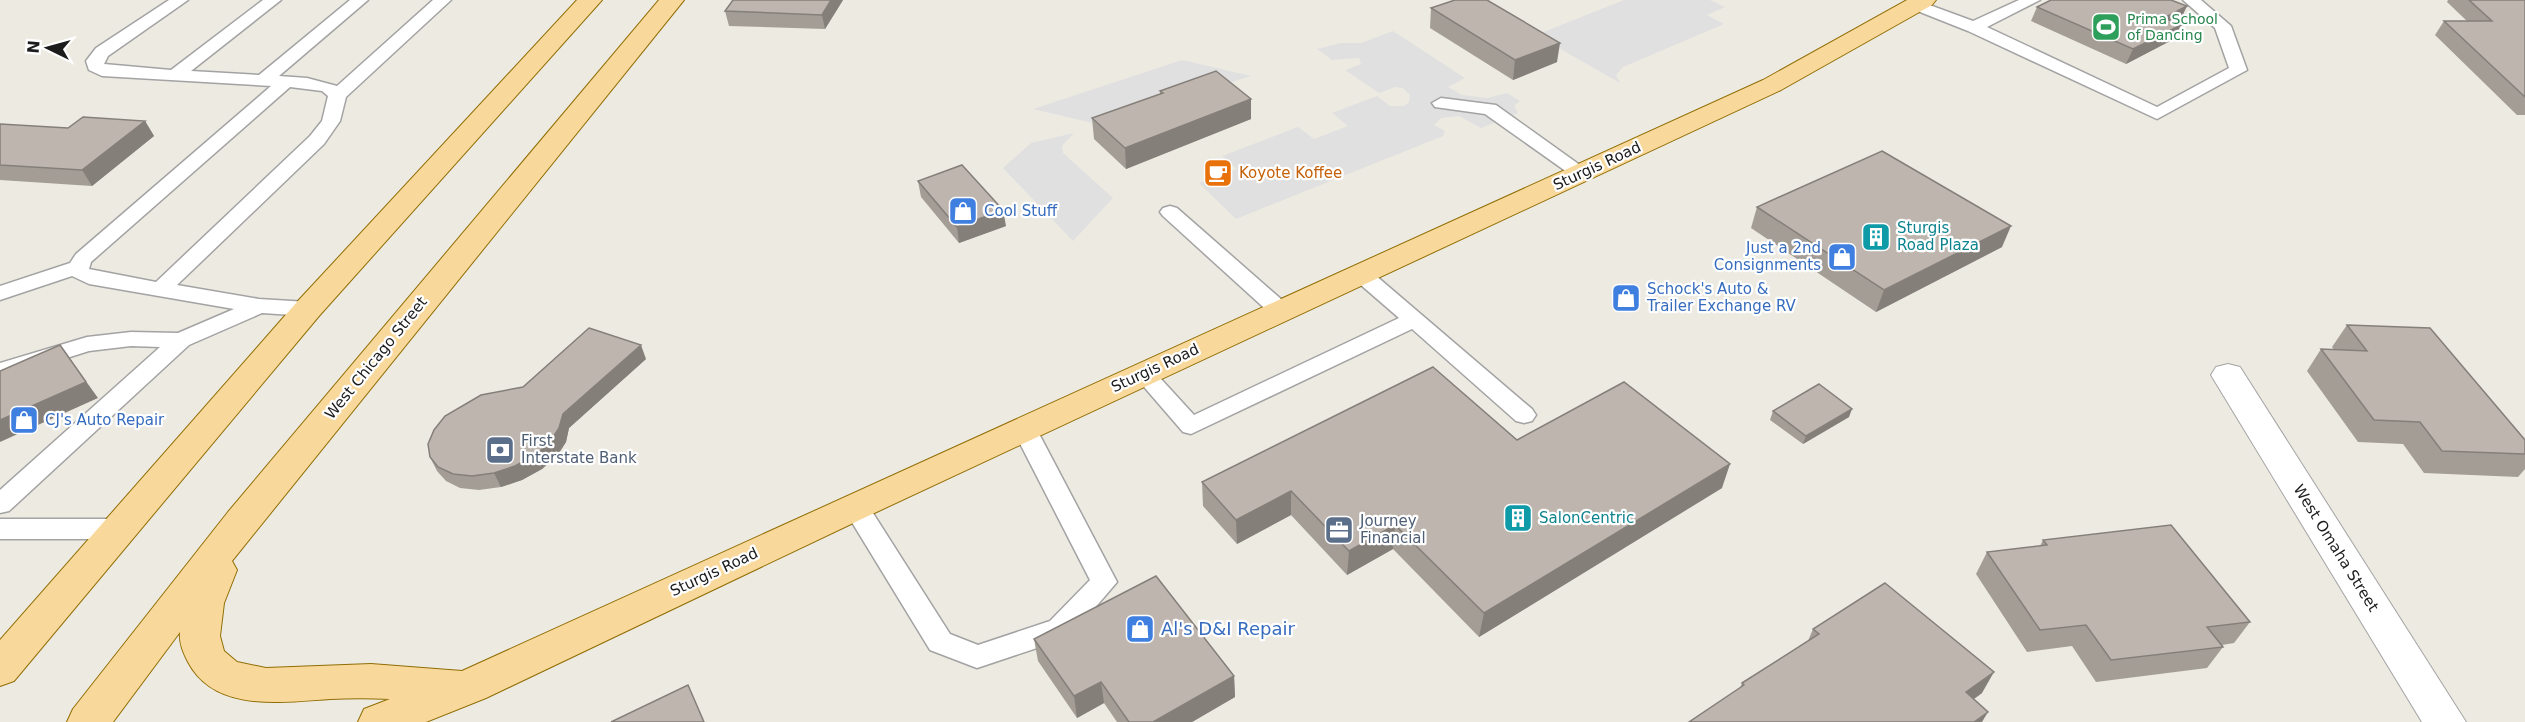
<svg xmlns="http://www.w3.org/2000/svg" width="2525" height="722" font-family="'DejaVu Sans',sans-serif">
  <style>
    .parking { fill: #e0e0e0 }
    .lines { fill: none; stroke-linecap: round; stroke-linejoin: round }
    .service-casing { stroke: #a3a3a3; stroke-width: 3 }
    .minor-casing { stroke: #a3a3a3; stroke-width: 2 }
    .primary-casing { stroke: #906e04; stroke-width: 2 }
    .service { fill: #fff; fill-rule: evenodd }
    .minor { fill: #fff; fill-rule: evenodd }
    .primary { fill: #f9d89b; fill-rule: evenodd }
    .wall { fill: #a39d96 }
    .shaded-wall { fill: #857f7a }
    .building { fill: #beb6ae; stroke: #857f7a; stroke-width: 1.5 }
    .labels { text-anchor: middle; stroke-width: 4.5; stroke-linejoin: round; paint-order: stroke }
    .far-leisure-label { font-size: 14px; fill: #27864d; stroke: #fff; text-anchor: start }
    .street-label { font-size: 15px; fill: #1c1c1c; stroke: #fff }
    .food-label { font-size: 15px; fill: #c56008; stroke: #fff; text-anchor: start }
    .shop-label { font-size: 15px; fill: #366cbe; stroke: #fff; text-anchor: start }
    .culture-label { font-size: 15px; fill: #0d838f; stroke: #fff; text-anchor: start }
    .service-label { font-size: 15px; fill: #4e5e75; stroke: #fff; text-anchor: start }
    .near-shop-label { font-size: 18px; fill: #366cbe; stroke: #fff; text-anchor: start }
  </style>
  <rect width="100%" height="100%" fill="#edeae2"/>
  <g class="parking">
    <polygon points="1624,0 1710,0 1725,7 1707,15 1724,24 1623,67 1616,75 1620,83 1536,35"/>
    <polygon points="1393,31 1465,78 1448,87 1462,95 1487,98 1507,93 1520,101 1514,106 1518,113 1481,128 1459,116 1441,118 1434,125 1445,131 1443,136 1236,219 1199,183 1237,169 1222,156 1298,127 1314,139 1348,126 1332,113 1377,96 1390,106 1404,106 1409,102 1410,95 1403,88 1395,87 1379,93 1345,70 1361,64 1359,58 1332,60 1317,49 1341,43 1361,43"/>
    <polygon points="1182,60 1251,76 1097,124 1033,109"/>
    <polygon points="1074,133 1062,146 1063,153 1113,198 1073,241 1003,168 1031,143"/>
  </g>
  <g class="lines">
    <g class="service-casing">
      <g id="service">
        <path d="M 169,0 L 188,0 L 108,56 L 104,64 L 171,70 L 263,0 L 281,0 L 191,71 L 259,75 L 350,0 L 368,0 L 279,76 L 307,78 L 337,86 L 433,0 L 451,0 L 346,97 L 340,121 L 324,144 L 177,285 L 259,299 L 308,302 L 316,304 L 319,309 L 316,314 L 308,316 L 262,313 L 189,345 L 9,511 L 0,513 L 0,490 L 160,347 L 131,346 L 89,351 L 0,379 L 0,363 L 87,337 L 131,332 L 178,333 L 234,309 L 89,284 L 72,276 L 0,300 L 0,286 L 70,263 L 76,254 L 271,86 L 102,76 L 89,70 L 86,61 L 96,48 ZM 290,87 L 322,91 L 328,96 L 322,121 L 310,136 L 156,282 L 89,269 L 91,262 Z"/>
        <polygon points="1916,0 1973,21 2019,0 2040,0 1987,27 2157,107 2229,68 2215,28 2183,0 2201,0 2231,26 2247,70 2157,119 1968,31 1910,8 1908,5 1910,2"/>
        <polygon points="1441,98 1496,105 1591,173 1581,179 1574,177 1485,114 1435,107 1432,103"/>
        <polygon points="1170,206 1177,208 1289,306 1292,311 1289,316 1273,316 1163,216 1160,212 1163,208"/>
        <polygon points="1361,267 1368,269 1532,409 1536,415 1532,421 1524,423 1516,421 1412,329 1191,434 1183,432 1132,373 1135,368 1143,365 1151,368 1194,415 1399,318 1354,279 1351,274 1354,269"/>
        <polygon points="1024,420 1032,422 1036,428 1117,582 1070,637 977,668 930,650 842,506 846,499 855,497 864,499 950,634 978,645 1050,621 1090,580 1012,428 1016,422"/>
        <polygon points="0,519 121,519 130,522 134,529 130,536 121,539 0,539"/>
      </g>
    </g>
    <g class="minor-casing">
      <polygon id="minor" points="2228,364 2240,367 2466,722 2422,722 2211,375 2216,367"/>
    </g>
    <g class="primary-casing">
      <g id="primary">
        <polygon points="577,0 602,0 319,316 14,681 0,686 0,640 297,302"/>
        <path d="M 659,0 L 684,0 L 232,561 L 237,570 L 224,603 L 220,636 L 224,651 L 237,662 L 266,668 L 371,664 L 462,671 L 1763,80 L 1907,0 L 1936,0 L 1932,5 L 1781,90 L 868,516 L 486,698 L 426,722 L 358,722 L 364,709 L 390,699 C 370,698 350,698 330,699 C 282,702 215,713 188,662 C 183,652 179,643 180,632 L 113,722 L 67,722 L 73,709 L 228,512 Z"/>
      </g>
    </g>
    <use href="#service" class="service"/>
    <use href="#minor" class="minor"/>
    <use href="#primary" class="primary"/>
  </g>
  <g class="wall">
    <polygon points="733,0 843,0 825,29 729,26 725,11"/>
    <polygon points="2448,0 2525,0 2525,115 2517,115 2435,35 2444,21 2467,21 2447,2"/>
    <polygon points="2037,7 2180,21 2176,23 2174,39 2126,64 2031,21"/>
    <polygon points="1431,8 1557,62 1513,80 1430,28"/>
    <polygon points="1160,91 1251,99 1251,119 1126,169 1094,139 1092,118 1160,94"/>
    <polygon points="145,121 154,136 92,186 0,180 0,124 68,128"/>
    <polygon points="918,181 1006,226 959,243 921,197"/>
    <polygon points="1757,207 2002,247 1876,312 1751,228"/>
    <polygon points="2347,325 2525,440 2525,469 2518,477 2424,473 2403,444 2358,442 2307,371 2321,349 2334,350 2332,347"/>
    <polygon points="646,359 569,428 566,442 557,456 542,469 522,480 501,487 479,490 460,488 446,481 437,471 430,457 523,387"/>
    <polygon points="1773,411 1849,417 1803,444 1770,420"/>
    <polygon points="1517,440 1722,488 1479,637 1393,549 1347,575 1291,515 1237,544 1203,506 1202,482"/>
    <polygon points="2043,540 2250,622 2234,643 2222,645 2223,647 2207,668 2096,682 2072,646 2027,652 1976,574 1987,552 2040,546"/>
    <polygon points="1813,629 1982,693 1974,699 1740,688 1742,683 1808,641"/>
    <polygon points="1034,639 1234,676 1235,697 1192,722 1117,722 1104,703 1077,718 1038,661"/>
  </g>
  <g class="shaded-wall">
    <polygon points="831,0 843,0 825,29 822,15"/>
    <polygon points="2187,6 2180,21 2157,32 2164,18"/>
    <polygon points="2181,25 2174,39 2126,64 2133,49"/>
    <polygon points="1560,43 1557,62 1513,80 1515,60"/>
    <polygon points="1251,99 1251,119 1126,169 1125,148"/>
    <polygon points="145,121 154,136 92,186 82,170"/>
    <polygon points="1003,210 1006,226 959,243 957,227"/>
    <polygon points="2011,226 2002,247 1876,312 1884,290"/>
    <polygon points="60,345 98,398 0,442 0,420"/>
    <polygon points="641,345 646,359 569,428 566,442 557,456 542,469 522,480 501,487 494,473"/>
    <polygon points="1852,409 1849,417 1803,444 1806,436"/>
    <polygon points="1730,464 1722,488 1479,637 1484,613"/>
    <polygon points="1291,491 1291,515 1237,544 1236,520"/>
    <polygon points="1395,525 1393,549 1347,575 1349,551"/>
    <polygon points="1994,672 1982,693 1954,713 1966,692"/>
    <polygon points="1234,676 1235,697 1192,722 1153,722"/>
    <polygon points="1101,682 1104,703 1077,718 1074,696"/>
    <polygon points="1988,712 1982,722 1974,722"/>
  </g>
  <g class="building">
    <polygon points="733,0 831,0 822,15 725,11"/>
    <polygon points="1455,0 1487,0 1560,43 1515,60 1431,8"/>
    <polygon points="2051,0 2171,0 2187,6 2164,18 2181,25 2133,49 2037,7"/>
    <polygon points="2469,0 2525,0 2525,97 2444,21 2492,21"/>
    <polygon points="1216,71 1251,99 1125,148 1092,118 1163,93 1160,91"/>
    <polygon points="83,117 145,121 82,170 0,165 0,124 68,128"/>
    <polygon points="1882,151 2011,226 1884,290 1757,207"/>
    <polygon points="962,165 1003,210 957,227 918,181"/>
    <polygon points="2347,325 2430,328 2525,440 2525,454 2442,451 2420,422 2374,420 2321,349 2367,351"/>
    <polygon points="589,328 641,345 563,414 559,428 550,442 535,455 515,466 494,473 472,476 453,474 438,467 430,457 428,444 434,430 445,416 481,395 523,387"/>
    <polygon points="60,345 86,382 0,420 0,371"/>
    <polygon points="1433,367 1517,440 1624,382 1730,464 1484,613 1395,525 1349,551 1291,491 1236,520 1202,482"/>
    <polygon points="1819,384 1852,409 1806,436 1773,411"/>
    <polygon points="2171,525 2250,622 2207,627 2223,647 2111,660 2086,625 2040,630 1987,552 2047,545 2043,540"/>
    <polygon points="1156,576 1234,676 1153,722 1129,722 1101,682 1074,696 1034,639"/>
    <polygon points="1885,583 1994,672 1966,692 1988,712 1974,722 1689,722 1744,685 1742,683 1819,634 1813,629"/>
    <polygon points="688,685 704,722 611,722"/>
  </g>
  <defs>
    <g id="stadium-square" transform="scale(1.5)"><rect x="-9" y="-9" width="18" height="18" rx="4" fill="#2e9e5b" stroke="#fff"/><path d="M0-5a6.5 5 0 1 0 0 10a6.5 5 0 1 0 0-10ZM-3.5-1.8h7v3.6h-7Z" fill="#fff"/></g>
    <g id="cafe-square" transform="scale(1.5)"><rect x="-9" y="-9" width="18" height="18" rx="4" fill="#e8710a" stroke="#fff"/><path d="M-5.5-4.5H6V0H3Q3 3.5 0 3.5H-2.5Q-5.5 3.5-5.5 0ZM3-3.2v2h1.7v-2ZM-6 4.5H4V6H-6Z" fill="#fff"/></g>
    <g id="shop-square" transform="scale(1.5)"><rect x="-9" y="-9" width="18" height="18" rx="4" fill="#3f7fe0" stroke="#fff"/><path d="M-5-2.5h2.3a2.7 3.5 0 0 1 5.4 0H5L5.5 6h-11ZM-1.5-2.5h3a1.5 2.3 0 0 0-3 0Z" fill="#fff"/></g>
    <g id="building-square" transform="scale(1.5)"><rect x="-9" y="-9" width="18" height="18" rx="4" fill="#0f9aa8" stroke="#fff"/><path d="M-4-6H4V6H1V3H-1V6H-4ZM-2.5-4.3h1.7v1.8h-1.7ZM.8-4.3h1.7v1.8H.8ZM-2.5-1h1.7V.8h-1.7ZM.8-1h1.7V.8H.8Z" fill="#fff"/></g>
    <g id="bank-square" transform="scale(1.5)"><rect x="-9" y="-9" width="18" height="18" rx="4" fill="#5c6f8a" stroke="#fff"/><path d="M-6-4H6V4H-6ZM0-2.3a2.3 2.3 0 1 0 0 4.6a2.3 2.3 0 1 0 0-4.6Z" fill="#fff"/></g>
    <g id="office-square" transform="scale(1.5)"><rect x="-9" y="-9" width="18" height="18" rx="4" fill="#5c6f8a" stroke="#fff"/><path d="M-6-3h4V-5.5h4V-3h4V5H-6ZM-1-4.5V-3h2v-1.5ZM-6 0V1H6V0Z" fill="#fff"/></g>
  </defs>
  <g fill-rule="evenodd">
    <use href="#stadium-square" x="2106" y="27"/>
    <use href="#cafe-square" x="1218" y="173"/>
    <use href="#shop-square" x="963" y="211"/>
    <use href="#building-square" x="1876" y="237"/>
    <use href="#shop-square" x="1842" y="257"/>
    <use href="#shop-square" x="1626" y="298"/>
    <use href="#shop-square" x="24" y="420"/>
    <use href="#bank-square" x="500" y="450"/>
    <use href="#building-square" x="1518" y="518"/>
    <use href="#office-square" x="1339" y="530"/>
    <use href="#shop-square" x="1140" y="629"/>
  </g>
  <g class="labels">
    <g class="far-leisure-label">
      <text x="2127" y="24">Prima School<tspan x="2127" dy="16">of Dancing</tspan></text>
    </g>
    <g class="street-label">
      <text transform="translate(1597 166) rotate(-25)" y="5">Sturgis Road</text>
      <text transform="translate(376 358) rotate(-51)" y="5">West Chicago Street</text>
      <text transform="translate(1155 368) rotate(-25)" y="5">Sturgis Road</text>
      <text transform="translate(2336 548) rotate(58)" y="5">West Omaha Street</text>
      <text transform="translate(714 572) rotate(-25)" y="5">Sturgis Road</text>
    </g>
    <g class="food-label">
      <text x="1239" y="178">Koyote Koffee</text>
    </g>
    <g class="shop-label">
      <text x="984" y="216">Cool Stuff</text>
      <text x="1821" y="253" text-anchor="end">Just a 2nd<tspan x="1821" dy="17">Consignments</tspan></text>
      <text x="1647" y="294">Schock's Auto &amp;<tspan x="1647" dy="17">Trailer Exchange RV</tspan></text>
      <text x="45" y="425">CJ's Auto Repair</text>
    </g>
    <g class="culture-label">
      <text x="1897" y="233">Sturgis<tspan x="1897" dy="17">Road Plaza</tspan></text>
      <text x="1539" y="523">SalonCentric</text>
    </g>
    <g class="service-label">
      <text x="521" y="446">First<tspan x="521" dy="17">Interstate Bank</tspan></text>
      <text x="1360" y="526">Journey<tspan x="1360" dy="17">Financial</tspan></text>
    </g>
    <g class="near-shop-label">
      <text x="1161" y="635">Al's D&amp;I Repair</text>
    </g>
  </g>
  <g transform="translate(48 48) rotate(275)" stroke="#ffffff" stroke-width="4.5" paint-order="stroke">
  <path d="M0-4.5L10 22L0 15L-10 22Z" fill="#1c1c1c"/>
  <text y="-9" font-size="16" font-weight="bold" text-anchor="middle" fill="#1c1c1c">N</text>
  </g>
</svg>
